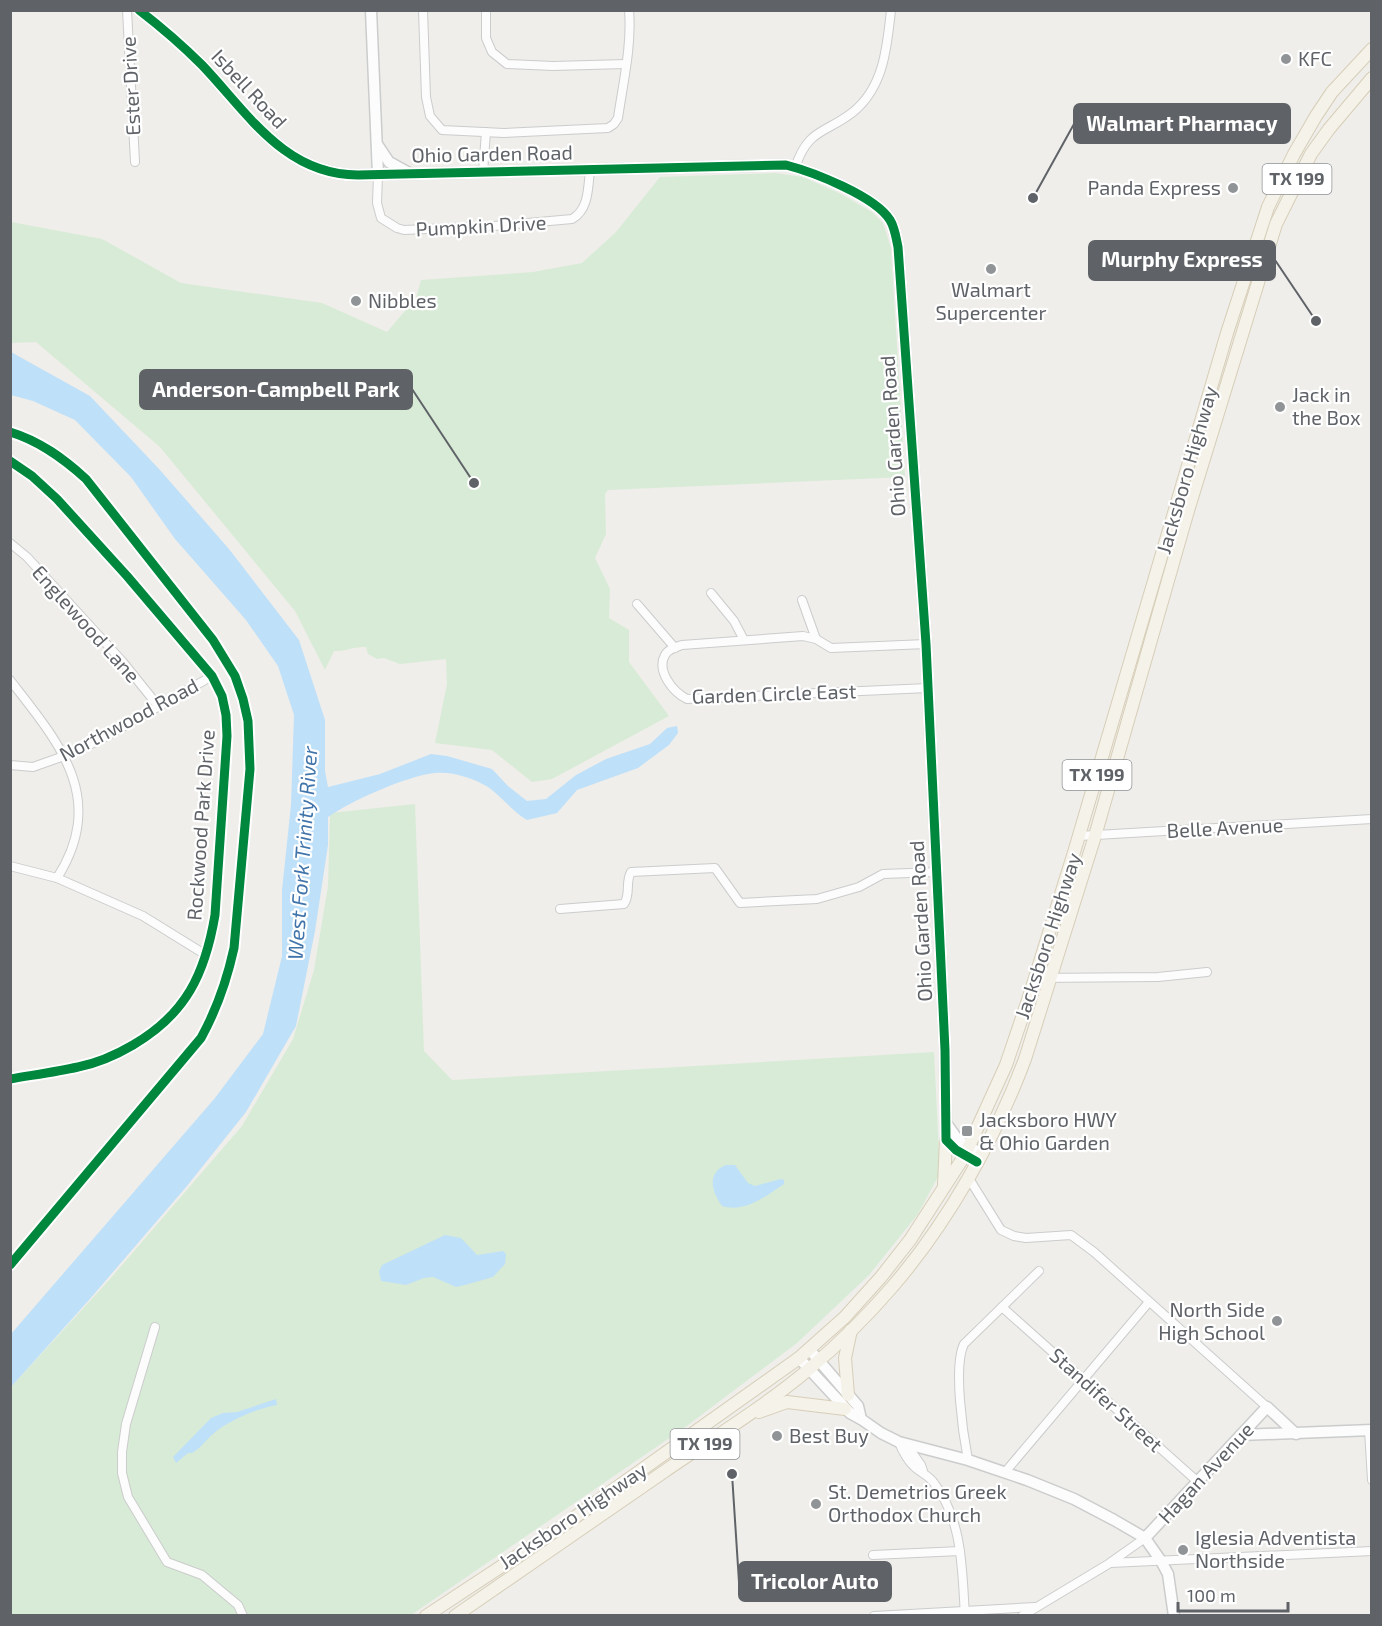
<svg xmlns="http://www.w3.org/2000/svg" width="1382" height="1626" font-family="'Exo 2',sans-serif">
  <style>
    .green { fill: #d8ebd6 }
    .water { fill: #bfe0f9 }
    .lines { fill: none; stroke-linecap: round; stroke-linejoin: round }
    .minor-casing { stroke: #cbcccc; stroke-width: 10 }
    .tertiary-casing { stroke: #cbcccc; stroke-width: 13 }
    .primary-casing { stroke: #d7ceb8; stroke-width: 14 }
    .minor { stroke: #fdfcfc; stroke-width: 8 }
    .tertiary { stroke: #fdfcfc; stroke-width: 10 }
    .primary { stroke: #f4f2e9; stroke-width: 12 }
    .cycleway-casing { stroke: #fff; stroke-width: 13 }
    .cycleway { stroke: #00873e; stroke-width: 9 }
    .poi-dot { fill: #919496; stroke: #fff; stroke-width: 2 }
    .labels { text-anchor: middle; stroke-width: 4.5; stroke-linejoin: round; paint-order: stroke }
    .shield { fill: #fff; stroke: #8f9295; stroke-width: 1.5 }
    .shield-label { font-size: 18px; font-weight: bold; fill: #5f6368 }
    .poi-label { font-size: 20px; fill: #5f6368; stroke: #fff; text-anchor: start }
    .street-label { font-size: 20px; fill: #5f6368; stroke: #fff }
    .water-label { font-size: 21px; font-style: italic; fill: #4174aa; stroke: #fff }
    .leader { fill: none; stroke: #5f6368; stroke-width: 2 }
    .callout-dot { fill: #5f6368; stroke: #fff; stroke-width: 2 }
    .callout { fill: #5f6368; stroke: #5f6368; stroke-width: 2 }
    .callout-label { font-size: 21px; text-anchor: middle; font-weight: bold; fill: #fff }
  </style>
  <rect width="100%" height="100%" fill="#efeeea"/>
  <g class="green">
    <path d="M 775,173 L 803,177 L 841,194 L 872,212 L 883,223 L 891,248 L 905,477 L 608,490 L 605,494 L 606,534 L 595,558 L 610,589 L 609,618 L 629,630 L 629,662 L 669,716 L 552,779 L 532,782 L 492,750 L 435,743 L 447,684 L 446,659 L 400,664 L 384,658 L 377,659 L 368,654 L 366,647 C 354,646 345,652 334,651 L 325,670 L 295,611 L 160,447 L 36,342 L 11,343 L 11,222 L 102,239 L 181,283 L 322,303 L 387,332 L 416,298 L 421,280 L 533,272 L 582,263 L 616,232 L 660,177 Z"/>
    <polygon points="415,804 424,1051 452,1080 934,1052 940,1173 918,1214 869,1275 797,1343 684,1428 411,1615 11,1615 10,1388 110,1279 242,1126 293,1039 314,970 328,886 330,813"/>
  </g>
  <g class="water">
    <path d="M 11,352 L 90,396 L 160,470 L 229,549 L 299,640 L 325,720 L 325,771 L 328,787 L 380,774 L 431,754 L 447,756 L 492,769 L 508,786 L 527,801 L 546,799 L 576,775 L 606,759 L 650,744 L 667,728 L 677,726 L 678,733 L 669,745 L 638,768 L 577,790 L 557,813 L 527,820 C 512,811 502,797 488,787 C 474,778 451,771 435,773 C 406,776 351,801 328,817 L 328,845 L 315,931 L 296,1026 L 246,1112 L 187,1186 L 89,1300 L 11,1387 L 11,1334 L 215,1098 L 263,1034 L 282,956 L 282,890 L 291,805 L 294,715 L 278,666 L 246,620 L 175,539 L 131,477 L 75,420 L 33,401 L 11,395 Z"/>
    <path d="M 726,1165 L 735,1165 L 748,1183 L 755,1186 L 781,1179 L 784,1180 L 784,1184 C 766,1196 745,1213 722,1206 C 712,1192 706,1173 726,1165 Z"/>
    <polygon points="445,1235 461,1238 477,1255 503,1251 506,1254 505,1264 493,1277 465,1285 456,1287 433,1277 424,1278 406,1285 381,1281 379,1271 382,1265"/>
    <path d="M 276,1399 L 277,1405 C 258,1408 227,1421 213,1434 C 205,1441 201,1448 192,1453 L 188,1453 L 176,1463 L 173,1457 L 211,1418 L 223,1413 L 237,1412 Z"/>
  </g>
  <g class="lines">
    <g class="minor-casing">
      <g id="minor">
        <polyline points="127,10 135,162"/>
        <path d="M 423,10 L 426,97 L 430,116 L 442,130 L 504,133 L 608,128 L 614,124 L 618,118 C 623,83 632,46 629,10"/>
        <polyline points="486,10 486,38 492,52 507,64 553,66 626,64"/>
        <path d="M 795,168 C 808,128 825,134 853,112 C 884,87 887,47 891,10"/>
        <polyline points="483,172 486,132"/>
        <path d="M 378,175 L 377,203 L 381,218 L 397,228 L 404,230 L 494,226 L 572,219 C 589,210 588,187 590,170"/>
        <path d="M 10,461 L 32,476 L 57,499 L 127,576 L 212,676 L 222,696 L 226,715 L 227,736 L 215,915 C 205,974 186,1014 133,1045 C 116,1055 98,1063 78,1067 C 56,1072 33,1075 10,1079"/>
        <polyline points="10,543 27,557 122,661 159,707"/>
        <polyline points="711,593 734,621 744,640"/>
        <polyline points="802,600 816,639"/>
        <polyline points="637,604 675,648"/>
        <path d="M 926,644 L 831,648 L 816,639 L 803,636 L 682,645 C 676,647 668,649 665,655 C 656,671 673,692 687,699 L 928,688"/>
        <path d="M 10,680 C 59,743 108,798 57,878"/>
        <polyline points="10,765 33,767 64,756 100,740 212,676"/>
        <polyline points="1079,836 1372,819"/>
        <polyline points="10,866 57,878 143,916 206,955"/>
        <path d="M 560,909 L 624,904 C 631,894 625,882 631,872 L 715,868 L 740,903 L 817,899 L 859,887 L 883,874 L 937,872"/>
        <polyline points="1035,978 1158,977 1207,972"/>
        <polyline points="968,1177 1001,1230 1014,1236 1026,1238 1071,1235 1094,1252 1267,1407"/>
        <polyline points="1002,1307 1198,1482"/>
        <polyline points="155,1327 126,1424 122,1452 122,1473 128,1497 167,1562 202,1575 238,1605 243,1616"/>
        <polyline points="1369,1430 1372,1480"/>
        <path d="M 899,1442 C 902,1451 909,1463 917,1469 C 923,1474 929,1476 934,1483 C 963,1521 962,1570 965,1616"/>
        <polyline points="907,1445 921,1465 923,1471"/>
        <path d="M 968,1460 C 963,1434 953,1366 964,1344 L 1039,1271"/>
        <polyline points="1006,1471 1149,1302"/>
        <polyline points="873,1555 960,1551"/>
        <polyline points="1111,1562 1145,1538"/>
        <polyline points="874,1616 1035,1607"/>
        <polyline points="1022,1616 1110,1563 1372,1551"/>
      </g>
    </g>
    <g class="tertiary-casing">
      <g id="tertiary">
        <path d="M 139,10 C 161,27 182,45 202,65 C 247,112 284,175 358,175 L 786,165 C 813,172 875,196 890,220 C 895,228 896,238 898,247 L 926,644 L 945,1050 L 946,1140 L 956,1150 L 977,1162"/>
        <polyline points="371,10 378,175"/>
        <polyline points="377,144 389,162 409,173"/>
        <polyline points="946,1123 958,1140 982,1154"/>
        <polyline points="809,1349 858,1406 861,1419"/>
        <polyline points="799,1358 850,1413 861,1419 881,1433 899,1442 968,1460 1027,1480 1074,1499 1114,1520 1145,1538 1161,1561 1168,1574 1174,1616"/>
        <polyline points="1241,1435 1372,1430"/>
        <polyline points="1145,1538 1267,1407 1296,1434"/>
      </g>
    </g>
    <g class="primary-casing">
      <g id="primary">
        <polyline points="944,1184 946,1140"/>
        <polyline points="848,1395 845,1358 851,1330"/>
        <polyline points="759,1412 787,1402 845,1409"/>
        <polyline points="426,1616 564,1525 799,1358 845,1317 881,1277 910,1240 965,1155 1006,1065 1029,997 1075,849 1227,333 1268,207 1294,154 1316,116 1332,92 1372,49"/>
        <path d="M 455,1616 C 525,1568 595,1519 665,1471 C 713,1438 764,1407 809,1369 C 839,1344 868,1315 893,1286 C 948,1222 996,1137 1025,1059 L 1095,836 L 1187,514 L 1276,224 L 1311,154 L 1329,129 L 1372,78"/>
      </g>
    </g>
    <use href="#minor" class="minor"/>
    <use href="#tertiary" class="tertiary"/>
    <use href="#primary" class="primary"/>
    <g class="cycleway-casing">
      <g id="cycleway">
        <path d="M 139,10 C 161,27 182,45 202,65 C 247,112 284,175 358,175 L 786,165 C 813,172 875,196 890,220 C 895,228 896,238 898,247 L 926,644 L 945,1050 L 946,1140 L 956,1150 L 977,1162"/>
        <path d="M 10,432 C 40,441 64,459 86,479 L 213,640 L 235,676 L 243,699 L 248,721 L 250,769 L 234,948 C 227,980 217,1009 201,1038 L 10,1265"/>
        <path d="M 10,461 L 32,476 L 57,499 L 127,576 L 212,676 L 222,696 L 226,715 L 227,736 L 215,915 C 205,974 186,1014 133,1045 C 116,1055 98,1063 78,1067 C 56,1072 33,1075 10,1079"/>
      </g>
    </g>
    <use href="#cycleway" class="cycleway"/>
  </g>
  <g class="poi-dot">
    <circle cx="1286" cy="59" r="6"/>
    <circle cx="1233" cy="188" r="6"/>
    <circle cx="991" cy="269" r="6"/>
    <circle cx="356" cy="301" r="6"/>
    <circle cx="1280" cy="407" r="6"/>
    <rect x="961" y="1125" width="12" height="12" rx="3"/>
    <circle cx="1277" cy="1321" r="6"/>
    <circle cx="777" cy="1436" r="6"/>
    <circle cx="816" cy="1504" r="6"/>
    <circle cx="1183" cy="1550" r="6"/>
  </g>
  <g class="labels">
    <g class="shield">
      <rect x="1262.5" y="164" width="69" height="30" rx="4.5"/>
      <rect x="1062.5" y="760" width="69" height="30" rx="4.5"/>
      <rect x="670.5" y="1429" width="69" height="30" rx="4.5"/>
    </g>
    <g class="shield-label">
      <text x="1297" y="185">TX 199</text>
      <text x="1097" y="781">TX 199</text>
      <text x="705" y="1450">TX 199</text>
    </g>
    <g class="poi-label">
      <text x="1298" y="66">KFC</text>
      <text x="1221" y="195" text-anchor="end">Panda Express</text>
      <text x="991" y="297" text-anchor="middle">Walmart<tspan x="991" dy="23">Supercenter</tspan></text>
      <text x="368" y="308">Nibbles</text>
      <text x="1292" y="402">Jack in<tspan x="1292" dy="23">the Box</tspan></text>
      <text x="979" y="1127">Jacksboro HWY<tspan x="979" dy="23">&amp; Ohio Garden</tspan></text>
      <text x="1265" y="1317" text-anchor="end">North Side<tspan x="1265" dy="23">High School</tspan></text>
      <text x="789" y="1443">Best Buy</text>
      <text x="828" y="1499">St. Demetrios Greek<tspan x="828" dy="23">Orthodox Church</tspan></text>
      <text x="1195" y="1545">Iglesia Adventista<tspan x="1195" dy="23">Northside</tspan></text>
    </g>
    <g class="street-label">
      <text transform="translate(131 86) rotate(-93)" y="7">Ester Drive</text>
      <text transform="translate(249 89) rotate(47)" y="7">Isbell Road</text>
      <text transform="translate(492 154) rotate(-1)" y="7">Ohio Garden Road</text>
      <text transform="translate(481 226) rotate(-3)" y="7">Pumpkin Drive</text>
      <text transform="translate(893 436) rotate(-94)" y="7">Ohio Garden Road</text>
      <text transform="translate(1187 470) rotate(-74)" y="7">Jacksboro Highway</text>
      <text transform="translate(86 624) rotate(48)" y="7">Englewood Lane</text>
      <text transform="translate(774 694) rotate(-2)" y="7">Garden Circle East</text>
      <text transform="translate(129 720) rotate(-28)" y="7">Northwood Road</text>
      <text transform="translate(201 825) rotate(-86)" y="7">Rockwood Park Drive</text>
      <text transform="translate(1225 828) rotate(-3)" y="7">Belle Avenue</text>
      <text transform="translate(921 921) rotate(-93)" y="7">Ohio Garden Road</text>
      <text transform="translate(1048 936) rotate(-72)" y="7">Jacksboro Highway</text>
      <text transform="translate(1106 1400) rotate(42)" y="7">Standifer Street</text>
      <text transform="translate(1206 1473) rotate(-47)" y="7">Hagan Avenue</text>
      <text transform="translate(573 1516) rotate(-34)" y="7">Jacksboro Highway</text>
    </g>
    <g class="water-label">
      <text transform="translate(303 853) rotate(-86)" y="7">West Fork Trinity River</text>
    </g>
  </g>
  <path class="leader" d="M1033 198L1074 124M1316 321L1275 260M474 483L412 389M732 1474L739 1582"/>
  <g class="callout-dot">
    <circle cx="1033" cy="198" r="6"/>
    <circle cx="1316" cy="321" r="6"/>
    <circle cx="474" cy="483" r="6"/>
    <circle cx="732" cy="1474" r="6"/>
  </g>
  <g class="callout">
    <rect x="1074" y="104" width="216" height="39" rx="6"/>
    <rect x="1089" y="241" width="186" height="39" rx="6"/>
    <rect x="140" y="370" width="272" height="39" rx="6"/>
    <rect x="739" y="1562" width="152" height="39" rx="6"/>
  </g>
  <g class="callout-label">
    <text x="1182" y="131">Walmart Pharmacy</text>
    <text x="1182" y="267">Murphy Express</text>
    <text x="276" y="397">Anderson-Campbell Park</text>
    <text x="815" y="1589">Tricolor Auto</text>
  </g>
  <rect width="1382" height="1626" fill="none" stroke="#5f6368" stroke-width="24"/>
  <path d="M1178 1602v9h110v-9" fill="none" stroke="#5f6368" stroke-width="3"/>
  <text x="1187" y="1602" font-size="18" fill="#5f6368" stroke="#ffffff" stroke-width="4.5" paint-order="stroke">100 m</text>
</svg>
